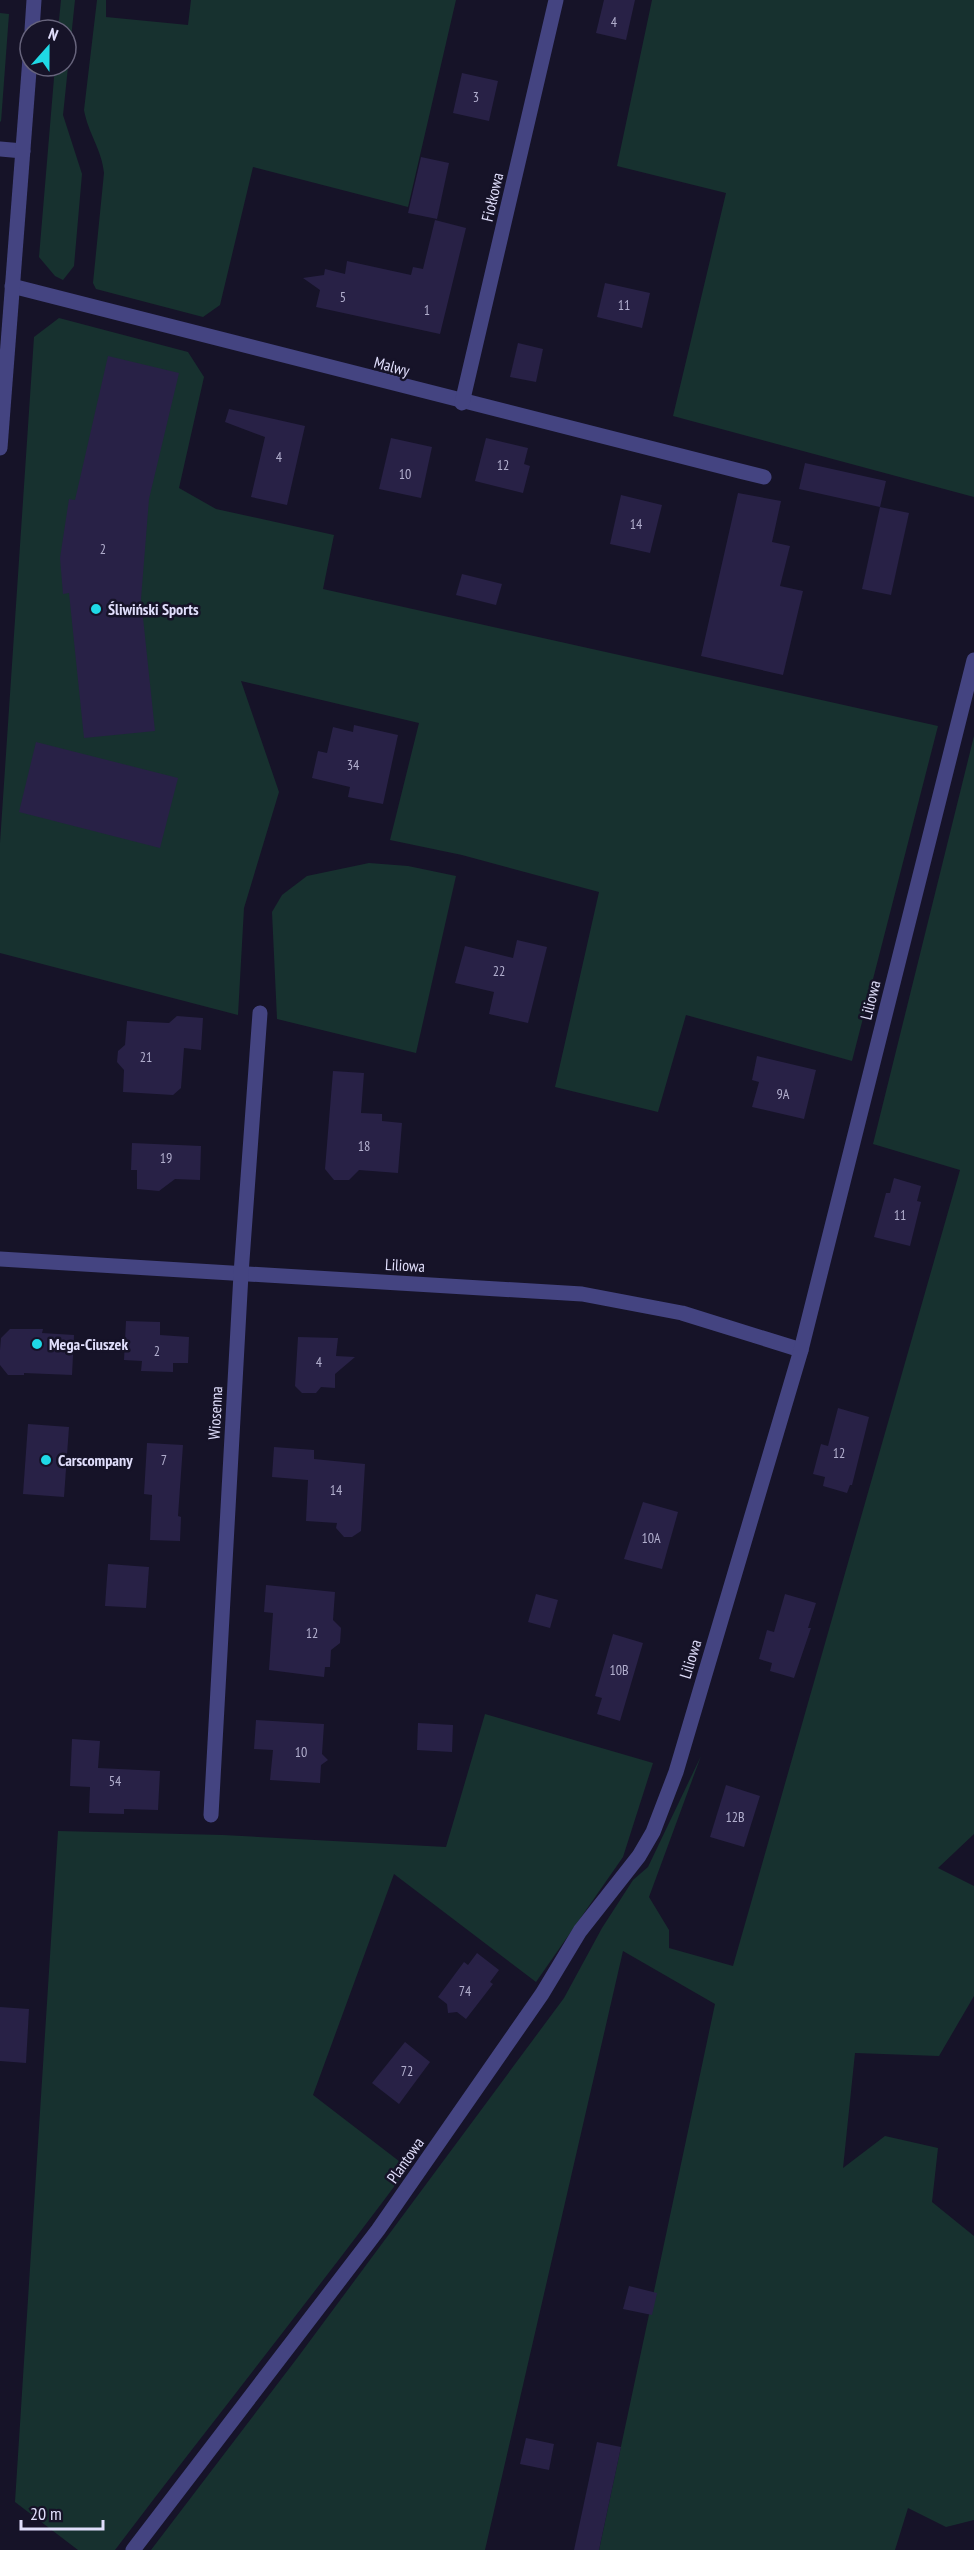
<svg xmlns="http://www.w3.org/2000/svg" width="974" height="2550" font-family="'PT Sans Narrow',sans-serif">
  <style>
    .green { fill: #17312f }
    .building { fill: #282146 }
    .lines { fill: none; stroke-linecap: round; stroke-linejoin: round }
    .minor { stroke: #444481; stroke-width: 15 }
    .poi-dot { fill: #1fd9e6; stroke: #161328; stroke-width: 2 }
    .labels { text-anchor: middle; stroke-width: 5; stroke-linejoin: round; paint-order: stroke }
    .number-label { font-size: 14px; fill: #b2afce }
    .street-label { font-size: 16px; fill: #e0defb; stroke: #161328 }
    .poi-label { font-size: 16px; font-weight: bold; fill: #e0defb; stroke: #161328; text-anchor: start }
  </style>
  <rect width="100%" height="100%" fill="#161328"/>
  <g class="green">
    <polygon points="61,0 75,0 63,115 82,174 74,266 63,280 55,276 39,257 55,66 66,66 66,30 58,30"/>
    <path d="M 97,0 L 106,0 L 106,17 L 188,25 L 191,0 L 456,0 L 408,207 L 253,167 L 220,305 L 203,317 L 96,289 L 93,283 L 104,173 C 102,150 88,133 84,110 Z"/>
    <polygon points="652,0 974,0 974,497 673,416 726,193 617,166"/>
    <polygon points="0,13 9,14 1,122 0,121"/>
    <polygon points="59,318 188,352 204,377 179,488 216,509 334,535 323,589 938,726 852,1061 686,1015 658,1112 555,1087 599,892 462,855 390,840 419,723 241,681 279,792 244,908 238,1015 0,953 0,843 34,337"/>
    <polygon points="974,736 974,1834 938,1868 974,1886 974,1996 939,2056 855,2053 843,2168 885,2136 938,2148 932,2202 974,2236 974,2520 946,2527 908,2508 895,2550 599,2550 715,2004 623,1951 485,2550 151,2550 298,2357 564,1998 602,1928 633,1880 648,1867 701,1756 649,1897 669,1930 669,1948 733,1966 960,1170 873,1144"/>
    <polygon points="369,863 408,866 456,876 416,1053 277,1019 272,912 282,895 307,876"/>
    <path d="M 485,1714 L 653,1763 L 623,1857 L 536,1982 L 394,1874 L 313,2095 L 408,2168 C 312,2297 212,2422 115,2550 L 78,2550 L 15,2502 L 58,1831 L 223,1835 L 446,1847 Z"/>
  </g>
  <g class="building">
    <polygon points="604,0 635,0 626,40 596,33"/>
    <polygon points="462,73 498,81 489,121 453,113"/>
    <polygon points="421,157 449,163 437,219 408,213"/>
    <polygon points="435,220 466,228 440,334 316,307 320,290 303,278 324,275 325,269 345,274 347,261 411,275 413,267 423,269"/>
    <polygon points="605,283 650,293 642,328 597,317"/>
    <polygon points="518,343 543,349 536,382 510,377"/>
    <polygon points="108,356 179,373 149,499 141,599 155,731 84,738 69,593 63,594 60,558 69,499 75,500"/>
    <polygon points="229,409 305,426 287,505 251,497 265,437 225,422"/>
    <polygon points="391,438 432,447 421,498 379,489"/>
    <polygon points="486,438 528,448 524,464 530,466 523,493 475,481"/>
    <polygon points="805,463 886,481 880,507 799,489"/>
    <polygon points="738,493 781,501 772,542 790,546 780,586 803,591 783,675 701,656"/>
    <polygon points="621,495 662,505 650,553 610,544"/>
    <polygon points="880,507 909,513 891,595 862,589"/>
    <polygon points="462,574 502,584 496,605 456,595"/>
    <polygon points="354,725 398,735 383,804 348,797 350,787 312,778 318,751 327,753 333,727 353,732"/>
    <polygon points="36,742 178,778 160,848 19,812"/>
    <polygon points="517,940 547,947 528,1023 489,1014 494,992 455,983 465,946 513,958"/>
    <polygon points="177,1016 203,1018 201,1050 184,1048 181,1088 173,1095 123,1092 124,1070 117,1062 118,1051 125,1045 127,1021 169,1023"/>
    <polygon points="757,1056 816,1070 804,1119 752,1107 759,1082 752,1080"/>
    <polygon points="333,1071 364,1073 361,1113 382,1114 382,1121 402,1123 398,1173 359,1170 349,1180 334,1180 325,1169"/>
    <polygon points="132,1143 201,1146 200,1180 175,1179 159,1191 137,1189 137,1170 131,1170"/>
    <polygon points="894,1178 921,1186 917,1201 921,1202 910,1246 874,1237 886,1193 890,1193"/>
    <polygon points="126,1321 160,1322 160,1335 189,1337 188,1363 173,1363 173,1372 141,1371 142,1361 124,1360"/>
    <polygon points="10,1329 43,1329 42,1333 74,1335 72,1375 24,1373 24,1375 8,1375 0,1365 0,1350 1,1338"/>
    <polygon points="298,1337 338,1338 336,1356 355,1357 335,1374 335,1388 321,1387 316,1393 302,1393 295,1386"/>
    <polygon points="838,1408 869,1417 852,1485 850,1485 847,1493 823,1486 825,1477 813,1474 821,1444 828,1446"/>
    <polygon points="28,1424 69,1427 64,1497 23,1494"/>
    <polygon points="147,1443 183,1445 178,1516 181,1517 180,1541 150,1540 152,1495 144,1494"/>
    <polygon points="274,1447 314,1450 314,1459 365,1464 361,1531 352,1537 344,1537 336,1528 337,1523 306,1521 308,1480 272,1477"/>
    <polygon points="643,1502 678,1512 662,1569 624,1559"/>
    <polygon points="108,1564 149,1567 146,1608 105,1606"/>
    <polygon points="266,1585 335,1592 333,1620 341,1628 340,1643 331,1650 330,1667 325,1667 324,1677 269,1670 273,1613 264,1612"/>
    <polygon points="536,1594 558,1600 550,1628 528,1622"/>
    <polygon points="785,1594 816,1603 808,1628 811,1628 794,1678 770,1671 772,1663 759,1659 767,1630 774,1632"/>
    <polygon points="613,1634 643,1643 620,1721 597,1714 602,1698 595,1696"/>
    <polygon points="256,1720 324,1724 322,1754 328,1760 321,1765 320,1783 270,1780 273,1750 254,1749"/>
    <polygon points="418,1723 453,1725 452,1752 417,1750"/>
    <polygon points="72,1739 100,1741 98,1768 160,1771 158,1810 124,1809 124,1814 89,1813 90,1787 70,1786"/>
    <polygon points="726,1785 760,1796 744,1847 710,1837"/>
    <polygon points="477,1953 499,1970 490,1982 493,1984 466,2019 457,2012 448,2013 447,2004 438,1997 464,1962 468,1965"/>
    <polygon points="0,2007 29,2009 26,2063 0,2061"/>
    <polygon points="405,2042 430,2062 399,2104 372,2083"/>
    <polygon points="629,2286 657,2293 652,2315 623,2309"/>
    <polygon points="526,2438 554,2444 549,2470 520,2464"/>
    <polygon points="597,2442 621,2447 599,2550 574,2550"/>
  </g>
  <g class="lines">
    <g class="minor">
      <polyline points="32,30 34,0"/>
      <polyline points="0,149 23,151"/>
      <path d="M 12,286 C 263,349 513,415 764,477"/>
      <polyline points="462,403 556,0"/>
      <polyline points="0,448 30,58"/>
      <polyline points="0,1259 582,1294 682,1313 801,1350"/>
      <polyline points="211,1815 241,1274 260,1013"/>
      <polyline points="133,2550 378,2230 542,1994 580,1931 639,1856 653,1832 676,1772 801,1350 974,660"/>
    </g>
  </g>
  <g class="poi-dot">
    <circle cx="96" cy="609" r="6"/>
    <circle cx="37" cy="1344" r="6"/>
    <circle cx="46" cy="1460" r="6"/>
  </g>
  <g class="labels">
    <g class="number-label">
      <text x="614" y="27">4</text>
      <text x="476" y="102">3</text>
      <text x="343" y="302">5</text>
      <text x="624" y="310">11</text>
      <text x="427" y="315">1</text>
      <text x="279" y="462">4</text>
      <text x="503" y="470">12</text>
      <text x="405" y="479">10</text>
      <text x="636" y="529">14</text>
      <text x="103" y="554">2</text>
      <text x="353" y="770">34</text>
      <text x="499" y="976">22</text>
      <text x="146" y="1062">21</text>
      <text x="783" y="1099">9A</text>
      <text x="364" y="1151">18</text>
      <text x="166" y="1163">19</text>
      <text x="900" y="1220">11</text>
      <text x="157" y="1356">2</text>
      <text x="319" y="1367">4</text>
      <text x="839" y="1458">12</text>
      <text x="164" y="1465">7</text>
      <text x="336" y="1495">14</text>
      <text x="651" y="1543">10A</text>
      <text x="312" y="1638">12</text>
      <text x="619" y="1675">10B</text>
      <text x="301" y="1757">10</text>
      <text x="115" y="1786">54</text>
      <text x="735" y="1822">12B</text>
      <text x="465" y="1996">74</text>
      <text x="407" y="2076">72</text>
    </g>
    <g class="street-label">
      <text transform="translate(492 197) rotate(-77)" y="6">Fiołkowa</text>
      <text transform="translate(392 366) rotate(15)" y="6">Malwy</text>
      <text transform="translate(870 1000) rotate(-76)" y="6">Liliowa</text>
      <text transform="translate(405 1265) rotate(3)" y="6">Liliowa</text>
      <text transform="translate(215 1413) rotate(-87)" y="6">Wiosenna</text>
      <text transform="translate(690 1659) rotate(-73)" y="6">Liliowa</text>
      <text transform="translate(405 2160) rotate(-55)" y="6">Plantowa</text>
    </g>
    <g class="poi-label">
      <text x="108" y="615">Śliwiński Sports</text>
      <text x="49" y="1350">Mega-Ciuszek</text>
      <text x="58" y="1466">Carscompany</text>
    </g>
  </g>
  <g transform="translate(48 48) rotate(21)"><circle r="28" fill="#161328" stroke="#67647c" stroke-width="1.5"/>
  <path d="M0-4.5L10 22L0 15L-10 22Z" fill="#1fd9e6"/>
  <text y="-9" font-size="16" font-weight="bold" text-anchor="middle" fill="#e0defb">N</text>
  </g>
  <path d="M21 2520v9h82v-9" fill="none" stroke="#e0defb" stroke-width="3"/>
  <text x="30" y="2520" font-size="18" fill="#e0defb" stroke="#161328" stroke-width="4.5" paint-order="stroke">20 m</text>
</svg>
